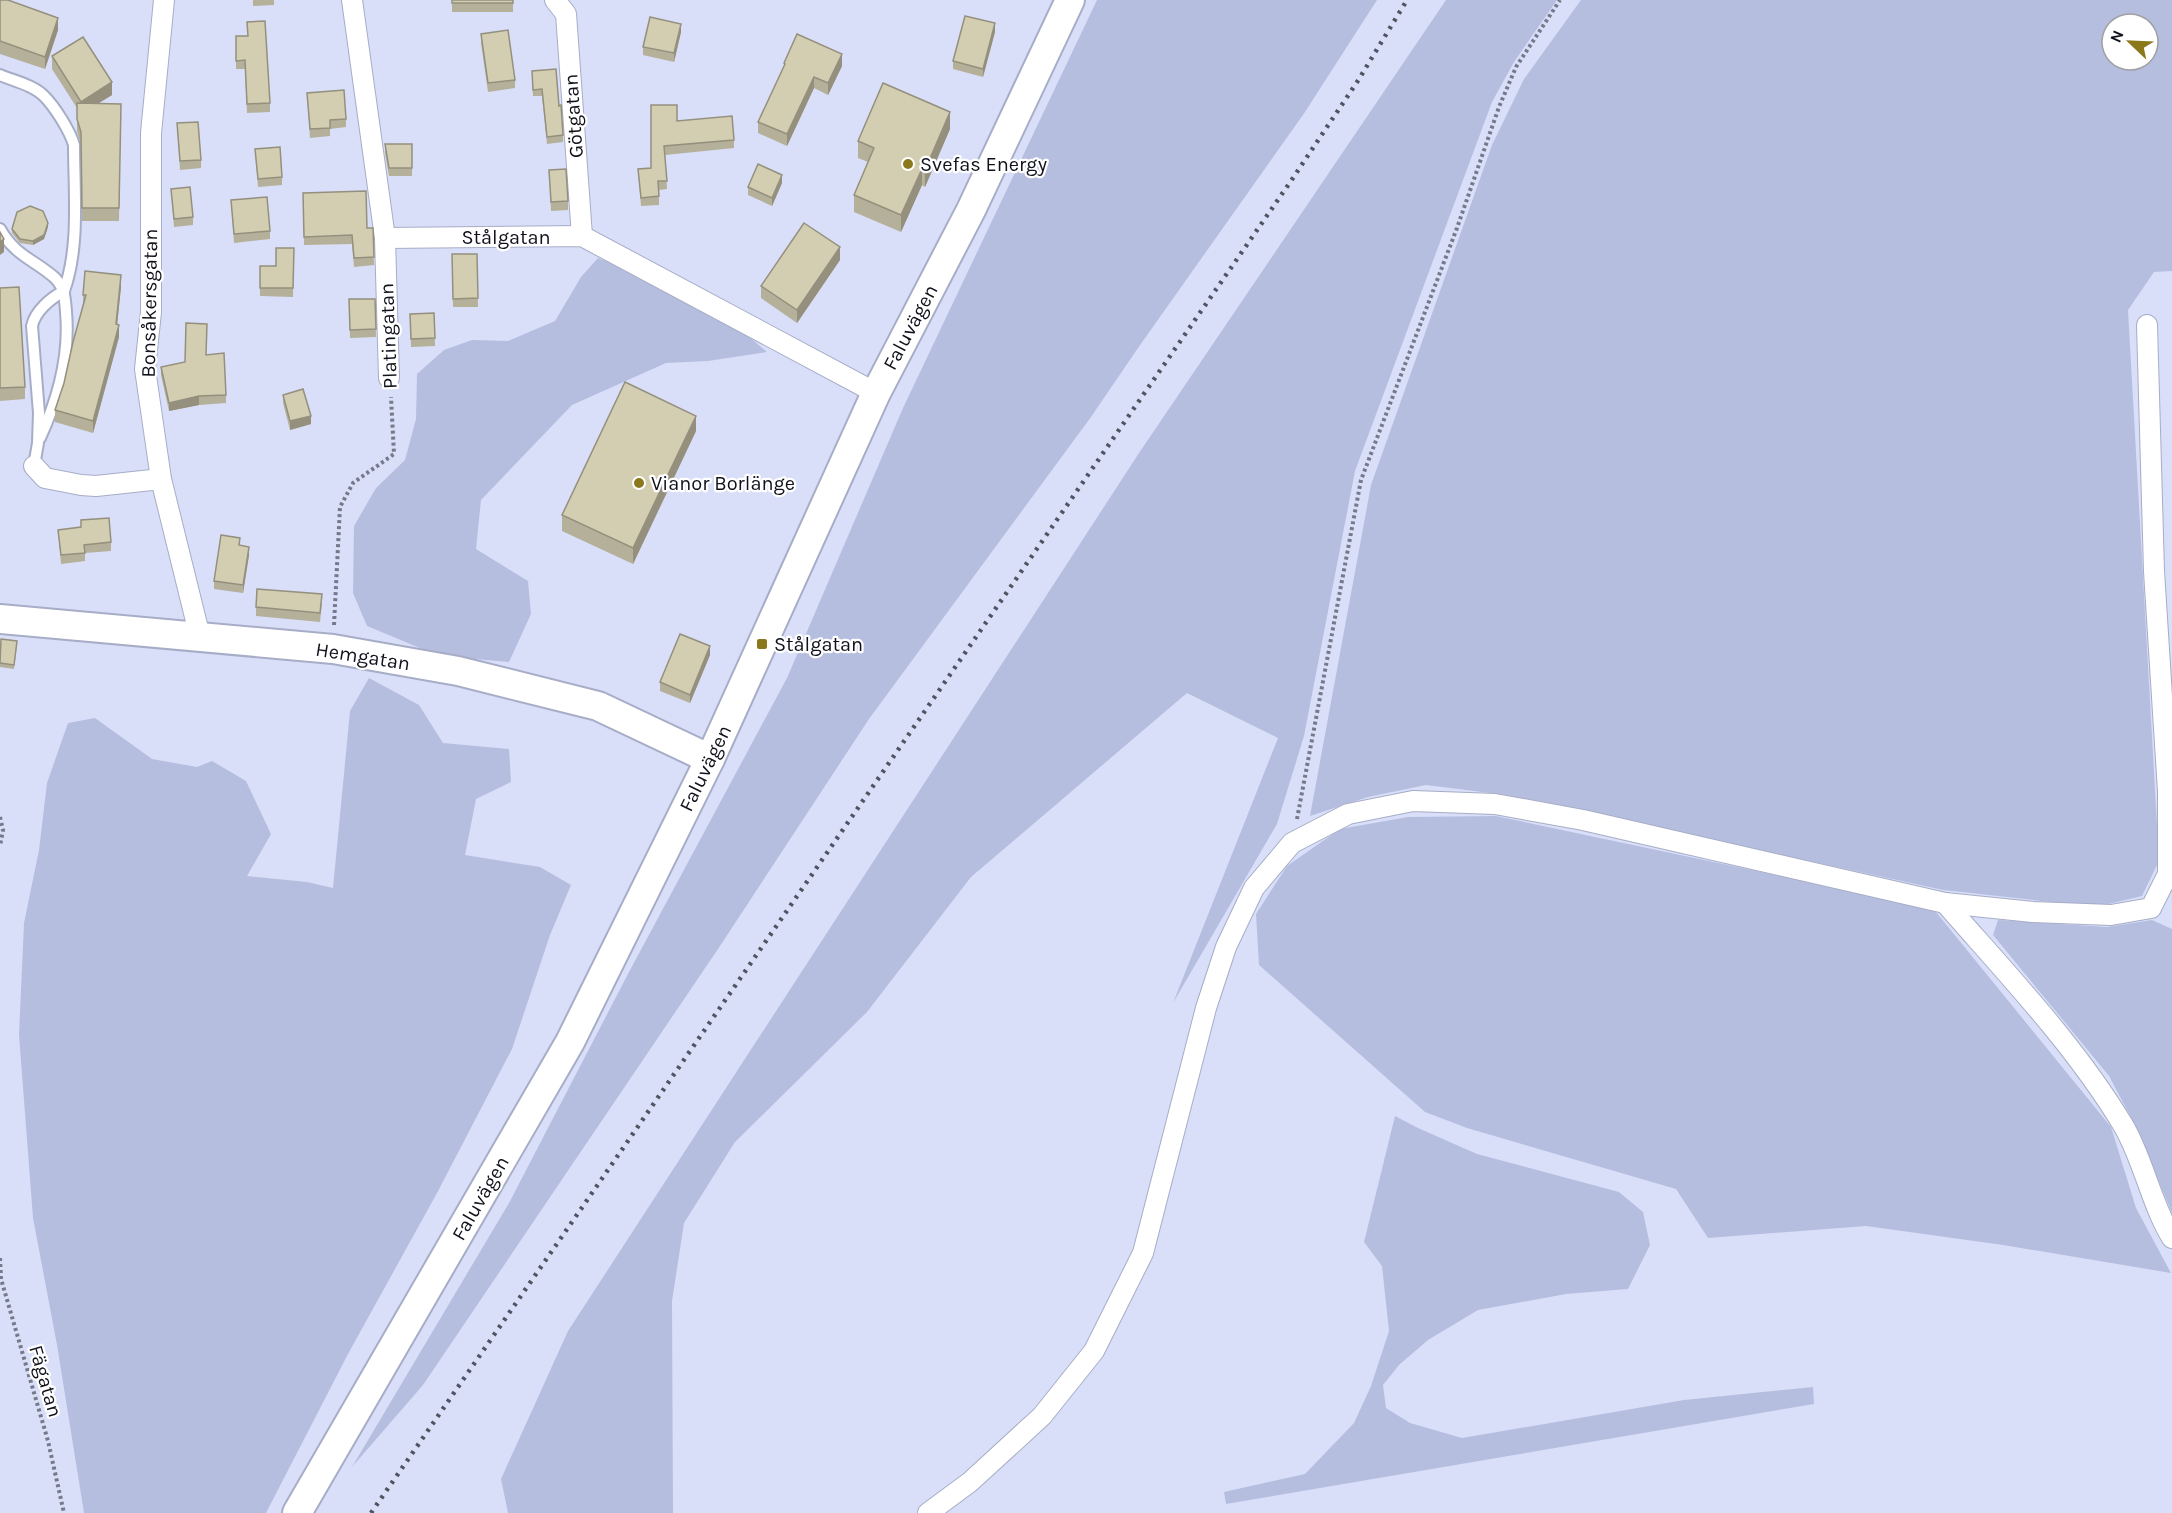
<svg xmlns="http://www.w3.org/2000/svg" width="2172" height="1513" font-family="Karla,sans-serif">
  <style>
    .green { fill: #b6bee0; fill-rule: evenodd }
    .lines { fill: none; stroke-linecap: round; stroke-linejoin: round }
    .lane-casing { stroke: #a7adc6; stroke-width: 14 }
    .street-casing { stroke: #a7adc6; stroke-width: 22 }
    .secondary-casing { stroke: #a7adc6; stroke-width: 32 }
    .path { stroke: #75798a; stroke-width: 4; stroke-dasharray: 3 3; stroke-linecap: butt }
    .lane { stroke: #fff; stroke-width: 10 }
    .street { stroke: #fff; stroke-width: 20 }
    .secondary { stroke: #fff; stroke-width: 28 }
    .rail { stroke: #505362; stroke-width: 4.5; stroke-dasharray: 3 6; stroke-linecap: butt }
    .wall { fill: #b5b099 }
    .shaded-wall { fill: #94907d }
    .building { fill: #d3cdb2; stroke: #94907d; stroke-width: 1.5 }
    .poi-dot { fill: #8b781c; stroke: #fff; stroke-width: 2 }
    .labels { text-anchor: middle; stroke-width: 4.5; stroke-linejoin: round; paint-order: stroke }
    .street-label { font-size: 20px; fill: #10111a; stroke: #fff }
    .poi-label { font-size: 20px; fill: #10111a; stroke: #fff; text-anchor: start }
  </style>
  <rect width="100%" height="100%" fill="#d9dff9"/>
  <g class="green">
    <polygon points="1097,0 1377,0 1305,112 1138,348 1091,417 869,719 718,949 423,1385 352,1467 509,1203 629,972 787,678 903,408"/>
    <polygon points="1446,0 1557,0 1514,62 1492,102 1355,471 1304,736 1277,824 1173,1003 1278,738 1187,693 971,877 867,1012 735,1142 684,1223 672,1301 673,1513 508,1513 501,1479 568,1331 1139,453"/>
    <path d="M 1581,0 L 2172,0 L 2172,271 L 2154,272 L 2128,310 L 2159,861 L 2142,896 L 2096,907 L 1943,890 L 1506,795 L 1426,785 L 1368,797 L 1310,816 L 1371,485 L 1492,145 L 1524,79 ZM 2112,24 L 2148,24 L 2148,60 L 2112,60 Z"/>
    <polygon points="598,258 632,271 741,330 767,352 708,361 666,363 572,405 481,500 476,549 528,581 531,614 509,662 439,656 367,626 353,593 354,526 376,488 405,460 416,419 417,374 444,350 472,340 508,341 555,321 581,277"/>
    <polygon points="369,678 419,705 443,743 509,749 511,782 476,799 465,855 540,867 571,885 550,935 512,1049 437,1193 348,1354 266,1513 84,1513 57,1345 33,1218 19,1035 24,923 39,850 47,783 68,723 95,718 152,759 197,767 212,761 246,781 271,834 247,876 307,882 333,888 350,711"/>
    <polygon points="1496,816 1903,902 1936,912 2111,1127 2136,1208 2171,1273 2003,1245 1866,1226 1708,1238 1676,1189 1467,1128 1425,1112 1259,965 1256,914 1287,866 1340,829 1408,817"/>
    <polygon points="1998,920 2107,927 2152,920 2172,929 2172,1213 2135,1125 2109,1076 1993,935"/>
    <polygon points="1395,1116 1418,1128 1477,1154 1619,1192 1643,1212 1650,1245 1628,1289 1566,1294 1478,1310 1428,1340 1399,1365 1383,1385 1386,1408 1410,1423 1462,1438 1684,1400 1813,1387 1814,1404 1226,1504 1224,1492 1305,1474 1354,1423 1371,1386 1389,1331 1382,1266 1364,1242"/>
  </g>
  <g class="lines">
    <g class="lane-casing">
      <g id="lane">
        <path d="M 0,75 C 14,81 33,85 44,96 C 55,107 70,131 74,145 C 74,193 80,246 64,291 C 51,298 35,311 32,326 L 39,413 L 38,443 L 34,466"/>
        <path d="M 0,229 C 15,256 35,260 55,278 C 65,288 65,299 66,312 C 70,356 58,399 40,438"/>
      </g>
    </g>
    <g class="street-casing">
      <g id="street">
        <polyline points="164,0 151,133 151,312 145,369 161,479 200,637"/>
        <polyline points="352,0 385,238 389,378"/>
        <polyline points="555,0 566,14 582,236"/>
        <polyline points="385,238 582,236 876,393"/>
        <polyline points="34,466 45,478 81,485 96,486 161,479"/>
        <path d="M 1945,903 C 2007,974 2074,1044 2123,1125 C 2143,1158 2151,1204 2172,1238"/>
        <polyline points="928,1513 970,1482 1042,1416 1094,1351 1143,1253 1206,1008 1226,947 1254,888 1292,843 1348,814 1413,801 1495,804 1583,820 1945,903 2033,912 2111,915 2151,908 2168,874 2168,791 2154,571 2147,325"/>
      </g>
    </g>
    <g class="secondary-casing">
      <g id="secondary">
        <polyline points="0,619 333,649 458,671 598,706 710,759"/>
        <polyline points="297,1513 570,1042 710,759 876,393 971,210 1070,0"/>
      </g>
    </g>
    <g class="path">
      <polyline points="334,625 340,507 353,483 394,454 391,397"/>
      <polyline points="0,817 3,830 0,846"/>
      <polyline points="1297,819 1361,480 1457,228 1499,107 1516,67 1560,0"/>
      <polyline points="0,1258 1,1279 48,1441 64,1513"/>
    </g>
    <use href="#lane" class="lane"/>
    <use href="#street" class="street"/>
    <use href="#secondary" class="secondary"/>
    <polyline class="rail" points="371,1513 1293,178 1359,79 1407,0"/>
  </g>
  <g class="wall">
    <polygon points="0,0 58,30 45,69 0,54"/>
    <polygon points="253,0 274,0 274,5 253,6"/>
    <rect x="452" y="0" width="61" height="12"/>
    <polygon points="681,32 674,62 643,55 643,47"/>
    <polygon points="995,32 983,77 953,69 953,61"/>
    <polygon points="481,34 515,80 515,88 488,92 481,43"/>
    <polygon points="236,36 270,103 270,112 247,113 245,69 236,69"/>
    <polygon points="52,56 112,95 97,104 121,104 119,221 82,221 81,145 77,131 77,108 52,69"/>
    <polygon points="784,63 842,66 828,95 814,88 787,146 758,133 758,122 784,68"/>
    <polygon points="532,71 559,106 563,135 563,142 547,144 542,96 533,96"/>
    <polygon points="307,93 346,119 346,127 330,129 330,136 310,138"/>
    <polygon points="677,121 734,140 734,148 665,155 667,189 659,190 659,205 641,206 638,169 651,168"/>
    <polygon points="177,123 201,160 201,168 180,170"/>
    <polygon points="950,129 925,187 922,185 901,232 854,212 854,195 868,162 858,158 858,141"/>
    <polygon points="385,144 412,144 412,176 389,176 385,153"/>
    <polygon points="255,149 282,177 282,185 258,187"/>
    <polygon points="549,170 568,201 568,210 551,211"/>
    <polygon points="782,183 772,206 748,195 748,187"/>
    <polygon points="171,189 193,217 193,225 174,227"/>
    <polygon points="303,193 367,228 373,228 374,265 354,267 352,244 304,245"/>
    <polygon points="231,200 270,231 270,239 234,243"/>
    <polygon points="48,227 44,239 33,245 20,243 12,233 12,229"/>
    <polygon points="294,248 293,297 260,296 260,266 276,266"/>
    <polygon points="452,254 477,254 478,307 453,307"/>
    <polygon points="840,260 797,323 761,298 761,286"/>
    <polygon points="121,287 117,325 119,337 93,433 55,422 55,410 64,383 83,305 83,295"/>
    <polygon points="0,288 25,387 25,399 0,401"/>
    <polygon points="349,299 375,299 376,337 350,338"/>
    <polygon points="434,313 435,346 411,347 410,314"/>
    <polygon points="207,355 226,395 226,403 199,405 169,411 161,375 161,367 185,362"/>
    <polygon points="283,395 311,424 290,430 283,403"/>
    <polygon points="696,431 633,564 562,531 562,515"/>
    <polygon points="81,520 111,542 111,551 85,553 85,561 61,564 58,530 81,527"/>
    <polygon points="240,546 249,555 243,593 214,589 214,581"/>
    <polygon points="322,603 320,622 256,616 256,607"/>
    <polygon points="17,645 14,669 0,667 0,651"/>
    <polygon points="710,655 690,703 660,691 660,682"/>
  </g>
  <g class="shaded-wall">
    <polygon points="58,18 58,30 45,69 45,57"/>
    <polygon points="995,23 995,32 983,77 983,69"/>
    <polygon points="681,24 681,32 674,62 674,53"/>
    <polygon points="842,54 842,66 828,95 828,83"/>
    <polygon points="814,77 814,88 787,146 787,134"/>
    <polygon points="112,82 112,95 81,114 81,102"/>
    <polygon points="950,112 950,129 925,187 925,170"/>
    <polygon points="922,169 922,185 901,232 901,215"/>
    <polygon points="782,175 782,183 772,206 772,198"/>
    <polygon points="48,223 48,227 44,239 33,245 33,241"/>
    <polygon points="4,239 4,252 0,255 0,242"/>
    <polygon points="840,247 840,260 797,323 797,310"/>
    <polygon points="121,275 121,287 116,336 119,325 119,337 93,433 93,421 116,324"/>
    <polygon points="199,396 199,405 169,411 169,403"/>
    <polygon points="311,416 311,424 290,430 290,421"/>
    <polygon points="696,416 696,431 633,564 633,548"/>
    <polygon points="249,547 249,555 243,593 243,585"/>
    <polygon points="710,646 710,655 690,703 690,695"/>
  </g>
  <g class="building">
    <polygon points="0,0 8,0 58,18 45,57 0,41"/>
    <rect x="452" y="0" width="61" height="3"/>
    <polygon points="965,16 995,23 983,69 953,61"/>
    <polygon points="650,17 681,24 674,53 643,47"/>
    <polygon points="265,21 270,103 247,104 245,60 236,61 236,36 248,36 247,22"/>
    <polygon points="508,30 515,80 488,83 481,34"/>
    <polygon points="797,34 842,54 828,83 814,77 787,134 758,122 785,64 784,63"/>
    <polygon points="83,37 112,82 81,102 52,56"/>
    <polygon points="556,69 559,106 561,105 563,135 547,137 542,89 533,90 532,71"/>
    <polygon points="883,83 950,112 925,170 922,169 901,215 854,195 874,148 858,141"/>
    <polygon points="344,90 346,119 330,120 330,128 310,129 307,93"/>
    <polygon points="77,103 121,104 119,208 82,208 81,132 77,119"/>
    <polygon points="651,105 677,105 677,121 732,116 734,140 664,146 667,181 658,181 659,196 641,198 638,169 651,168"/>
    <polygon points="198,122 201,160 180,161 177,123"/>
    <polygon points="385,144 412,144 412,168 389,168"/>
    <polygon points="280,147 282,177 258,179 255,149"/>
    <polygon points="758,164 782,175 772,198 748,187"/>
    <polygon points="566,169 568,201 551,202 549,170"/>
    <polygon points="190,187 193,217 174,219 171,189"/>
    <polygon points="366,191 367,228 373,228 374,257 354,258 352,235 304,237 303,193"/>
    <polygon points="267,197 270,231 234,234 231,200"/>
    <polygon points="30,206 43,211 48,223 44,235 33,241 20,239 12,229 17,212"/>
    <polygon points="804,223 840,247 797,310 761,286"/>
    <polygon points="0,232 4,239 0,242"/>
    <polygon points="276,248 294,248 293,288 260,288 260,266 276,266"/>
    <polygon points="452,254 477,254 478,298 453,299"/>
    <polygon points="85,271 121,275 116,324 119,325 93,421 55,410 64,383 73,342 86,295 83,295"/>
    <polygon points="19,287 25,387 0,388 0,288"/>
    <polygon points="349,299 375,299 376,329 350,330"/>
    <polygon points="434,313 435,338 411,339 410,314"/>
    <polygon points="186,323 207,324 206,355 224,353 226,395 199,396 169,403 161,367 185,362"/>
    <polygon points="625,382 696,416 633,548 562,515"/>
    <polygon points="303,389 311,416 290,421 283,395"/>
    <polygon points="109,518 111,542 84,545 85,553 61,555 58,530 81,527 81,520"/>
    <polygon points="221,535 240,538 239,545 249,547 243,585 214,581"/>
    <polygon points="257,589 322,594 320,613 256,607"/>
    <polygon points="680,634 710,646 690,695 660,682"/>
    <polygon points="1,639 17,641 14,665 0,663"/>
  </g>
  <g class="poi-dot">
    <circle cx="908" cy="164" r="6"/>
    <circle cx="639" cy="483" r="6"/>
    <rect x="756" y="638" width="12" height="12" rx="3"/>
  </g>
  <g class="labels">
    <g class="street-label">
      <text transform="translate(573 116) rotate(-94)" y="7">Götgatan</text>
      <text x="506" y="244">Stålgatan</text>
      <text transform="translate(149 303) rotate(-89)" y="7">Bonsåkersgatan</text>
      <text transform="translate(910 327) rotate(-62)" y="7">Faluvägen</text>
      <text transform="translate(388 336) rotate(-92)" y="7">Platingatan</text>
      <text transform="translate(363 656) rotate(9)" y="7">Hemgatan</text>
      <text transform="translate(705 768) rotate(-64)" y="7">Faluvägen</text>
      <text transform="translate(480 1198) rotate(-60)" y="7">Faluvägen</text>
      <text transform="translate(46 1381) rotate(74)" y="7">Fägatan</text>
    </g>
    <g class="poi-label">
      <text x="920" y="171">Svefas Energy</text>
      <text x="651" y="490">Vianor Borlänge</text>
      <text x="774" y="651">Stålgatan</text>
    </g>
  </g>
  <g transform="translate(2130 42) rotate(293)"><circle r="28" fill="#ffffff" stroke="#9fa0a3" stroke-width="1.5"/>
  <path d="M0-4.5L10 22L0 15L-10 22Z" fill="#8b781c"/>
  <text y="-9" font-size="16" font-weight="bold" text-anchor="middle" fill="#10111a">N</text>
  </g>
</svg>
